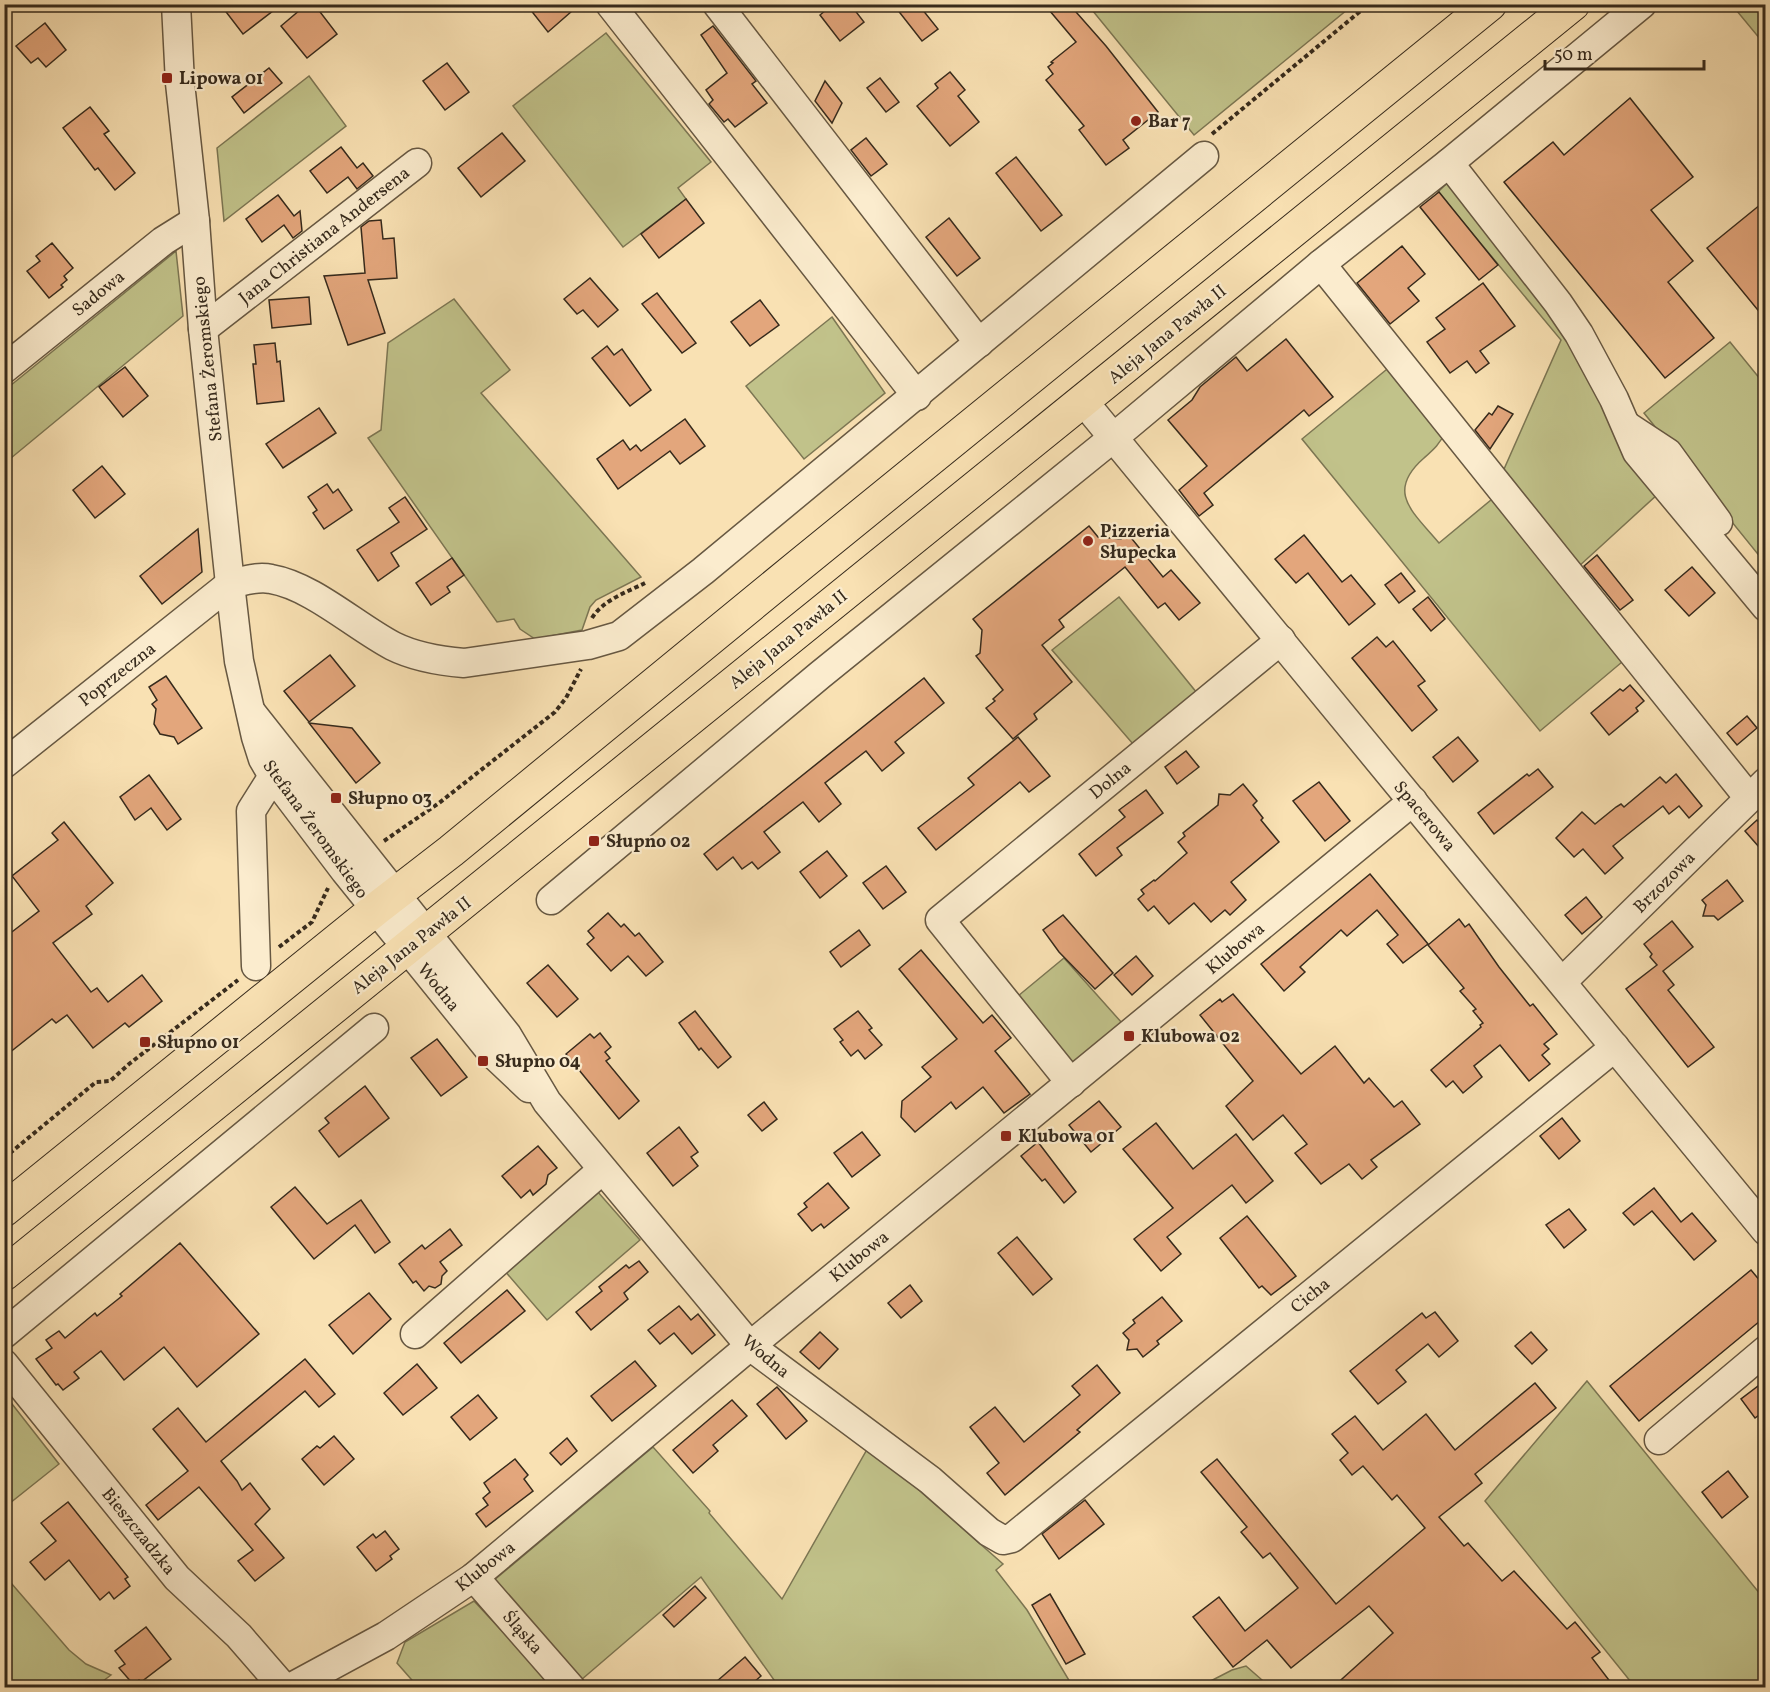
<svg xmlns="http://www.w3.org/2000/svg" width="1770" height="1692" font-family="Vollkorn,serif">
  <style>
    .green { fill: #c1c28a; stroke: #7c7653; stroke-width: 1.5 }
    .building { fill: #e3a67c; stroke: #362a1c; stroke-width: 1.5 }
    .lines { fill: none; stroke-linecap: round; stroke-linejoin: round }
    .minor-casing { stroke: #675842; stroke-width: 31 }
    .major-casing { stroke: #362a1c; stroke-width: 35 }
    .path { stroke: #362a1c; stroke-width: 4; stroke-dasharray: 4.5 3; stroke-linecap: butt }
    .minor { stroke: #fbecce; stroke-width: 28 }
    .major { stroke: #f9e1b3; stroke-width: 33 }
    .poi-dot { fill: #8f2418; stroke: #fbecce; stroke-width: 2 }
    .labels { text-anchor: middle; stroke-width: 4.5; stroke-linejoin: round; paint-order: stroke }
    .poi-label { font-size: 18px; font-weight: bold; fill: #362a1c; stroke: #fbecce; text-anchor: start }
    .street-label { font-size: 18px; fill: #362a1c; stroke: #fbecce }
  </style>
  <rect width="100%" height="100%" fill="#f9e1b3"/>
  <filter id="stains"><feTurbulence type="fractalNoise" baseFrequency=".00333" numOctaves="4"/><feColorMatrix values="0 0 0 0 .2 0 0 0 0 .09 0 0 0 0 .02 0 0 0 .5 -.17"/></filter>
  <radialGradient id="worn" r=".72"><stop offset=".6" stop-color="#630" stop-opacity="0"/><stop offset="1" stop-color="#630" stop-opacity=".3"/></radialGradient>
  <g class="green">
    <polygon points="1088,5 1353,5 1194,135"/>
    <polygon points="1732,5 1765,5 1765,45"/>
    <polygon points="606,33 711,162 678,188 686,199 623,247 513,106"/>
    <polygon points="309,76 346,126 224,221 217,148"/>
    <polygon points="1448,182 1539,288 1659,493 1577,568 1501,476 1561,340 1438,192"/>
    <polygon points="176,251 183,316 5,463 5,390"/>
    <polygon points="454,299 510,370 481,393 641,577 596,600 590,607 582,630 535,639 520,629 514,619 497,622 368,438 381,430 388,343"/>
    <polygon points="832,317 885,393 804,459 746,386"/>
    <polygon points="1730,342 1765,385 1765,563 1644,413"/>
    <path d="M 1392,365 L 1445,432 C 1441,443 1433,450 1424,458 C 1385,492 1413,512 1439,543 L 1497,495 L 1628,657 L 1540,731 L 1302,439 Z"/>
    <polygon points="1119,597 1197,693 1133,744 1052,650"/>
    <polygon points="1064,958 1122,1023 1073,1063 1018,996"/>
    <polygon points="597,1191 640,1240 547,1320 504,1270"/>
    <polygon points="1587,1381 1765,1600 1765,1687 1635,1687 1485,1501"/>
    <polygon points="5,1395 59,1464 5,1507 4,1507"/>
    <polygon points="869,1446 1003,1564 996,1570 1027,1610 1073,1687 779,1687 701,1577 581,1680 493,1581 653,1447 710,1511 709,1513 782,1599"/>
    <polygon points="5,1576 69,1650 86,1664 111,1675 95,1687 5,1687"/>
    <polygon points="474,1601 554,1687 418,1687 397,1663 405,1642"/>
    <polygon points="1246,1666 1270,1687 1199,1687 1232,1670"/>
  </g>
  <g class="building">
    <polygon points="220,4 282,4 243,34"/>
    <polygon points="307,4 314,4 337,34 307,58 281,26"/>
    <polygon points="526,4 580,4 548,32"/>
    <polygon points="833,4 850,4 864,22 840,41 820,15"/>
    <polygon points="893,4 918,4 938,29 922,41"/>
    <polygon points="1044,4 1069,4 1106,46 1158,112 1123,140 1129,148 1106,165 1079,130 1084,126 1046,80 1053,74 1048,67 1053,63 1051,62 1076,42"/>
    <polygon points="45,23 66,50 46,67 38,58 31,63 16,46"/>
    <polygon points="713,26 756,81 752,84 767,103 735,127 728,119 724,122 709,104 713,100 706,90 727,73 701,35"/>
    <polygon points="447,63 469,92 445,110 423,81"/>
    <polygon points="269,68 282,83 244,113 232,97"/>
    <polygon points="950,72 965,90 958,96 979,122 950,146 917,106 938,88 935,84"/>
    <polygon points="880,78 899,102 886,112 867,88"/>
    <polygon points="825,81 842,103 832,123 815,101"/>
    <polygon points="1630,98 1693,177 1651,210 1693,261 1668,282 1714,338 1665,378 1504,182 1553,142 1564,155"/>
    <polygon points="90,107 109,131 104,134 135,173 115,190 98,168 95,170 63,128"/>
    <polygon points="502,133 525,161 481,197 458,168"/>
    <polygon points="866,138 887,164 871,176 851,150"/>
    <polygon points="341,147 357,168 363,163 373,176 357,189 348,177 327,193 310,171"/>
    <polygon points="1016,157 1062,215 1041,231 996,173"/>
    <polygon points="1439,192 1498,265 1479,280 1420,207"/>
    <polygon points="278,195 294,216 300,211 302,231 293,238 284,225 262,242 246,219"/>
    <polygon points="686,199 704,223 659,258 641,234"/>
    <polygon points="1766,200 1766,320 1707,248"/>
    <polygon points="949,218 980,258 957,276 926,237"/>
    <polygon points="381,220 383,239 394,238 397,278 368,280 385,333 348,345 324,276 365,273 361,227 369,221"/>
    <polygon points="52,243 73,268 64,276 67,280 61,285 63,287 49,298 27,271 40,261 36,256"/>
    <polygon points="1402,246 1425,274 1408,288 1419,301 1390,324 1357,283"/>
    <polygon points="590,278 618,310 598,327 583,310 577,314 564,299"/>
    <polygon points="1483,283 1515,326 1480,351 1489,363 1476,373 1467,361 1450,373 1427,342 1445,329 1436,318"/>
    <polygon points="657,293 696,343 682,353 642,304"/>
    <polygon points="309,297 311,324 272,328 269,300"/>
    <polygon points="760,300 779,325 750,346 731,322"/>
    <polygon points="1286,339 1333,397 1309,416 1304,410 1204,493 1213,505 1199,516 1179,490 1207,466 1168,420 1192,400 1200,387 1236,357 1247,371"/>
    <polygon points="275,343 277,362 280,361 284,401 257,404 253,364 256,364 254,345"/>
    <polygon points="607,346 614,355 622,349 651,390 630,406 592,358"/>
    <polygon points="125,367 148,396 123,417 99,387"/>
    <polygon points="1498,406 1513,414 1490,449 1475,430 1489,413 1492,415"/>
    <polygon points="319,408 336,433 283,468 266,444"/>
    <polygon points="685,419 705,446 680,464 670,451 618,489 597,459 623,440 630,450 636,445 641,451"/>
    <polygon points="102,466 125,494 95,518 73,490"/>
    <polygon points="327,484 333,493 338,489 352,510 324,529 313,513 317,510 308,497"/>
    <polygon points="405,497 427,529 391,553 399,566 378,581 357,550 399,522 389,508"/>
    <polygon points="1089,526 1098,537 1121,539 1128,534 1163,577 1171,570 1200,603 1179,620 1165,603 1158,608 1125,567 1059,620 1064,627 1042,645 1072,682 1034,714 1037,719 1013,739 986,708 995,701 993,699 1003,690 976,656 980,653 982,630 973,619"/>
    <polygon points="198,529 202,572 162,604 140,576"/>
    <polygon points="1304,535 1342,582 1351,575 1375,604 1349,625 1308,573 1296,583 1275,559"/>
    <polygon points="1597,555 1633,600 1620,610 1584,566"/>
    <polygon points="452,558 464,575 447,587 450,592 431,605 416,583"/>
    <polygon points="1692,567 1715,593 1689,616 1665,590"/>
    <polygon points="1401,573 1415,591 1399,603 1385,585"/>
    <polygon points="1428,597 1445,619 1431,631 1413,609"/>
    <polygon points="1377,637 1386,647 1393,641 1425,681 1418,686 1437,710 1412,731 1352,658"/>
    <polygon points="330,655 355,686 309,722 284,691"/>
    <polygon points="166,676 202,728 178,744 174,737 160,734 154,724 156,709 152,704 157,700 149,687"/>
    <polygon points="924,678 944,703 895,742 904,753 882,771 866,751 825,783 841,804 819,822 803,802 764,832 780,852 758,869 752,862 742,869 733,857 717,870 704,854"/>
    <polygon points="1630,685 1644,701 1636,708 1638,711 1609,735 1591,713 1620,689 1623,691"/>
    <polygon points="1747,716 1757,728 1737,745 1727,733"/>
    <polygon points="309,723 352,728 380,763 356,783"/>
    <polygon points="1018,737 1050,776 1029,792 1020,782 936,850 918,828 974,785 968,778"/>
    <polygon points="1458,737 1478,761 1453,782 1433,757"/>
    <polygon points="1186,751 1199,767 1177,784 1165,767"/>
    <polygon points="1538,769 1553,787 1494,834 1478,813 1527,774 1529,776"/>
    <polygon points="1676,774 1702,806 1689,818 1679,806 1669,814 1663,806 1613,846 1623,858 1605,874 1583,849 1574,857 1556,838 1582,812 1595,824 1616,807 1621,804 1624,807 1660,777 1666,783"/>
    <polygon points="149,775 181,819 167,830 151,808 135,820 120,797"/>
    <polygon points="1319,782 1350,821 1325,841 1293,801"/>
    <polygon points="1243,784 1257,801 1253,805 1263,818 1261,820 1279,842 1231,882 1246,900 1230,915 1225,910 1211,922 1194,903 1169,924 1154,906 1148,911 1138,899 1144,894 1141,890 1154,880 1155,881 1187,853 1178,842 1185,836 1183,833 1218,805 1219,794 1230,795"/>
    <polygon points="1146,790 1163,813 1117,848 1122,855 1096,876 1079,854 1125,817 1119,810"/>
    <polygon points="1757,820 1766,830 1766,855 1745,831"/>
    <polygon points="64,822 113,883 86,906 92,914 53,943 91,992 97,988 108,1002 142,975 162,1001 129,1027 125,1023 93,1048 67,1015 56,1023 52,1019 4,1057 4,938 39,911 12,876 58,840 52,833"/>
    <polygon points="827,851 847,876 820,898 800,872"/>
    <polygon points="886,866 906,892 883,909 863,883"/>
    <polygon points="1370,874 1428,944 1403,963 1387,944 1398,935 1377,910 1347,936 1341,930 1300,967 1305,972 1284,991 1261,964"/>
    <polygon points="1727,880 1743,901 1718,920 1714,916 1703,916 1706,905 1702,900"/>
    <polygon points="1586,897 1602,917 1582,934 1565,915"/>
    <polygon points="608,913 621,927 624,924 635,936 639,933 663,962 646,976 628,956 611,971 587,944 594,938 588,931"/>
    <polygon points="1063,915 1113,973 1095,989 1059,952 1043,930"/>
    <polygon points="1459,919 1465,927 1469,924 1499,967 1530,1006 1533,1004 1557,1034 1544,1044 1549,1049 1542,1055 1550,1064 1529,1081 1500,1045 1474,1066 1482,1077 1463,1093 1453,1081 1446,1087 1431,1070 1481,1027 1480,1025 1483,1023 1473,1011 1476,1009 1460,991 1464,988 1428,945"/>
    <polygon points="1672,921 1693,947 1663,971 1674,985 1668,990 1714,1047 1688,1067 1626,989 1657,965 1650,957 1652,954 1644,944"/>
    <polygon points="859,930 870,945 841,967 830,952"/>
    <polygon points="921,950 983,1023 992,1015 1011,1038 995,1051 1030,1094 1004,1113 983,1087 956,1109 951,1102 915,1132 901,1117 902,1101 931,1077 922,1067 957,1039 899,969"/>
    <polygon points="1136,956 1153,976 1132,995 1114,975"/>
    <polygon points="548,965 578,999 557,1017 527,983"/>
    <polygon points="1233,994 1301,1074 1335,1046 1364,1083 1369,1078 1394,1107 1402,1101 1420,1124 1371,1160 1377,1167 1362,1179 1349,1164 1321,1184 1295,1153 1307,1144 1283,1115 1253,1140 1226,1106 1253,1081 1200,1015 1220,999 1222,1002"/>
    <polygon points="695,1011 731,1057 718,1068 701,1048 699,1050 679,1023"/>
    <polygon points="858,1011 872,1028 869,1030 882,1045 865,1059 858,1050 851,1056 840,1042 843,1040 834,1029"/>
    <polygon points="600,1033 611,1047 605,1052 610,1058 606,1061 639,1101 619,1119 566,1054 590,1034 594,1038"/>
    <polygon points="437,1039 467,1077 441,1096 411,1058"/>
    <polygon points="365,1086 389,1118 339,1157 319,1131 329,1123 325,1118"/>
    <polygon points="1099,1101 1121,1127 1091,1152 1069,1125"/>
    <polygon points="764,1102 777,1119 762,1131 748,1115"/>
    <polygon points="1562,1118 1580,1141 1559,1159 1540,1136"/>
    <polygon points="1156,1123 1193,1169 1236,1134 1273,1181 1246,1203 1232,1185 1167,1237 1181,1254 1161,1271 1134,1239 1173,1208 1123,1149"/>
    <polygon points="679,1127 698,1152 691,1157 698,1166 673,1186 647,1153"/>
    <polygon points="862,1132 880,1155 852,1177 834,1153"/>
    <polygon points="1038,1142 1076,1192 1064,1203 1045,1179 1042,1181 1021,1156"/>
    <polygon points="538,1146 557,1168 548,1175 546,1184 533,1195 530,1190 521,1198 502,1176"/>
    <polygon points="828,1183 849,1208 824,1228 821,1224 812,1231 798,1214 807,1207 804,1203"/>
    <polygon points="295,1187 327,1224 361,1200 390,1242 375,1253 355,1225 314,1259 271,1207"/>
    <polygon points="1654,1188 1681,1222 1692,1213 1716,1241 1694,1260 1652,1211 1634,1225 1623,1213"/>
    <polygon points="1569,1209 1586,1230 1564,1248 1546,1225"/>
    <polygon points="1247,1216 1296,1276 1271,1295 1262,1286 1259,1288 1220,1238"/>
    <polygon points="450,1229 462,1245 440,1262 447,1271 442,1276 441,1284 435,1288 429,1286 424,1291 416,1281 413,1283 399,1264 422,1245 425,1249"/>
    <polygon points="1017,1237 1052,1279 1033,1295 998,1253"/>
    <polygon points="180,1243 259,1334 197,1387 164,1347 124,1380 101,1351 74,1372 79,1378 63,1390 58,1384 56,1385 36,1359 52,1348 46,1340 59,1331 65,1338 95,1313 97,1316 122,1296 120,1294"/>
    <polygon points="639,1261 648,1272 624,1293 628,1299 591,1330 576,1312 602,1291 599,1287 626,1265 629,1268"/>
    <polygon points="1751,1270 1766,1288 1766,1316 1639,1421 1610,1386"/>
    <polygon points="910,1285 922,1301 901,1318 888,1303"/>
    <polygon points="507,1290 525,1311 461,1363 444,1343"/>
    <polygon points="369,1293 391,1319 353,1354 329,1325"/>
    <polygon points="1162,1297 1182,1321 1157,1341 1159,1344 1143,1357 1137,1349 1127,1350 1129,1340 1123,1333 1135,1323 1133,1320"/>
    <polygon points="679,1306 691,1320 698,1314 715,1335 692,1354 674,1333 660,1344 648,1330"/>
    <polygon points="1435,1312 1458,1341 1439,1357 1428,1344 1396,1370 1406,1382 1378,1404 1350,1371 1422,1313 1426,1318"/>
    <polygon points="820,1332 838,1349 819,1369 800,1352"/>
    <polygon points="1531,1332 1547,1350 1532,1364 1515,1346"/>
    <polygon points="305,1359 335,1394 319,1407 305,1391 221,1461 237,1481 242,1490 250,1483 270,1509 255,1524 284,1558 255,1581 238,1561 253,1550 199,1487 158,1520 146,1505 188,1471 153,1429 178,1408 206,1442"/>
    <polygon points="635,1361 656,1386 612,1421 591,1396"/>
    <polygon points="417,1364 437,1388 403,1415 384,1393"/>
    <polygon points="1097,1365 1120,1393 1077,1430 1080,1432 1005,1495 987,1473 999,1463 970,1427 995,1407 1024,1442 1080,1395 1072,1386"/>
    <polygon points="1766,1380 1766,1410 1755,1418 1741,1399"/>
    <polygon points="1535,1383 1556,1408 1475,1474 1482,1483 1439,1517 1464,1546 1468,1543 1502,1581 1514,1571 1567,1629 1575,1622 1600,1652 1592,1658 1615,1688 1332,1688 1393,1633 1369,1606 1291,1668 1267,1640 1233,1667 1193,1617 1219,1597 1245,1631 1298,1588 1270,1553 1263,1558 1241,1532 1247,1527 1201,1472 1217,1459 1336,1604 1425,1528 1397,1495 1392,1500 1363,1466 1352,1475 1340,1460 1348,1453 1332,1434 1355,1416 1383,1450 1426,1414 1455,1450"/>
    <polygon points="777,1387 807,1421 786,1439 757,1404"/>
    <polygon points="478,1395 497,1418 470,1440 451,1417"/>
    <polygon points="732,1400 747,1416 713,1445 718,1451 693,1473 673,1450"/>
    <polygon points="334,1436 354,1459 324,1485 302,1459 317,1446 320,1448"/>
    <polygon points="567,1438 577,1451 561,1465 550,1453"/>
    <polygon points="515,1459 528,1475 524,1479 533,1491 486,1527 476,1514 488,1505 483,1498 490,1492 484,1483"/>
    <polygon points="1728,1471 1748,1497 1722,1518 1702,1492"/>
    <polygon points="1085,1500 1104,1524 1059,1559 1042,1534"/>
    <polygon points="68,1502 128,1577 125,1579 130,1586 114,1599 109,1592 100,1600 69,1560 45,1580 30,1562 56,1541 41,1523"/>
    <polygon points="385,1531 399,1549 390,1556 392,1559 376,1571 357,1547 373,1534 376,1538"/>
    <polygon points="695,1586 706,1598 674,1627 663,1615"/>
    <polygon points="1050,1594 1085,1654 1066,1664 1032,1605"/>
    <polygon points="146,1627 171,1659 141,1682 139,1680 133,1684 119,1668 125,1664 115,1651"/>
    <polygon points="745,1657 761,1676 747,1688 709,1688"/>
  </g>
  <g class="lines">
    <g class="minor-casing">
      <g id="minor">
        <polyline points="176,4 180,83 195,221 203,329 230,584 239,661 256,737 263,759 273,776 345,871 492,1053 529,1088"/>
        <polyline points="610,4 917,396"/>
        <polyline points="717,4 979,343"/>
        <polyline points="1449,163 1558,303 1579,334 1614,399 1637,452 1766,607"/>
        <polyline points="1321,264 1749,798"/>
        <polyline points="203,329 417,163"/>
        <polyline points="4,369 163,241 195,221"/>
        <polyline points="1084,402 1766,1231"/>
        <polyline points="1627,426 1668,453 1718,522"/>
        <polyline points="251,712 507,1035 547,1102 750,1346 930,1480 989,1532 1003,1540 1012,1538 1615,1047"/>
        <path d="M 4,764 L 230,584 C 244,581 257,576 271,579 C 312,586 355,626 393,646 C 415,657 440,661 464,663 L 588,645 L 619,636 L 703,571 L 1204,156"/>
        <polyline points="551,900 820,675 1113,438 1321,264 1449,163 1642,4"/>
        <polyline points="256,966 251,811 273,776"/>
        <polyline points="1562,982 1766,782"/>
        <polyline points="1071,1083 940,920 1281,640"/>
        <polyline points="4,1334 374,1028"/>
        <polyline points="415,1334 602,1170"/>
        <polyline points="4,1364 177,1578 239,1636 284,1688"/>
        <polyline points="1659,1440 1766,1350"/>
        <polyline points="474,1577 571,1688"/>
        <polyline points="290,1688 386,1636 474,1577 750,1346 1413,801"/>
      </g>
    </g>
    <g class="major-casing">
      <g id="major">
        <polyline points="4,1210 376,909 451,851 801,564 1490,4"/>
        <polyline points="4,1274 1573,4"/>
      </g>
    </g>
    <g class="path">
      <polyline points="1212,134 1369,4"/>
      <path d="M 592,618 C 603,600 627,592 645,583"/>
      <polyline points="384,841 439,803 555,712 566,698 581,669"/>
      <polyline points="279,947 312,922 328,888"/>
      <polyline points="4,1158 96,1082 110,1081 129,1064 238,980"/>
    </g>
    <use href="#minor" class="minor"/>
    <use href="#major" class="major"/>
  </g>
  <g class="poi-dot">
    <rect x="161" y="72" width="12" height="12" rx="3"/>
    <circle cx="1136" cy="121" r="6"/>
    <circle cx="1088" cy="541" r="6"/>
    <rect x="330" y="792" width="12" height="12" rx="3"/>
    <rect x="588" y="835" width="12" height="12" rx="3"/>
    <rect x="1123" y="1030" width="12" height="12" rx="3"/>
    <rect x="139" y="1036" width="12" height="12" rx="3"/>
    <rect x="477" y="1055" width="12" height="12" rx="3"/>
    <rect x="1000" y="1130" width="12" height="12" rx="3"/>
  </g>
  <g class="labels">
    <g class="poi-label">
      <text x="179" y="84">Lipowa 01</text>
      <text x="1148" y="127">Bar 7</text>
      <text x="1100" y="537">Pizzeria<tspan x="1100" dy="21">Słupecka</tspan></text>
      <text x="348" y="804">Słupno 03</text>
      <text x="606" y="847">Słupno 02</text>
      <text x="1141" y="1042">Klubowa 02</text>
      <text x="157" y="1048">Słupno 01</text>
      <text x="495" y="1067">Słupno 04</text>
      <text x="1018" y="1142">Klubowa 01</text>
    </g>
    <g class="street-label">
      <text transform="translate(324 235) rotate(-38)" y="6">Jana Christiana Andersena</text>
      <text transform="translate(98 293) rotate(-39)" y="6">Sadowa</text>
      <text transform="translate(1167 334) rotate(-39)" y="6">Aleja Jana Pawła II</text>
      <text transform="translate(207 359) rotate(-96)" y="6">Stefana Żeromskiego</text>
      <text transform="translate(788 639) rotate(-39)" y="6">Aleja Jana Pawła II</text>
      <text transform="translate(117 674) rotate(-38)" y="6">Poprzeczna</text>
      <text transform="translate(1110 780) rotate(-39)" y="6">Dolna</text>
      <text transform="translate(1425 816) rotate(50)" y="6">Spacerowa</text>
      <text transform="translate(316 829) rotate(54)" y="6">Stefana Żeromskiego</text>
      <text transform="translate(1664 882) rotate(-45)" y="6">Brzozowa</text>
      <text transform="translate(411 945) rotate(-38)" y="6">Aleja Jana Pawła II</text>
      <text transform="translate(1235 948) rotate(-40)" y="6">Klubowa</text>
      <text transform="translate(439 987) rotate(51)" y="6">Wodna</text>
      <text transform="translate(859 1256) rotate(-39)" y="6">Klubowa</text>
      <text transform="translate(1310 1295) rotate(-39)" y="6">Cicha</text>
      <text transform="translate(766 1356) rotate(40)" y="6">Wodna</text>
      <text transform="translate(139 1531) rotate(51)" y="6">Bieszczadzka</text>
      <text transform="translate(485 1566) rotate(-38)" y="6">Klubowa</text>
      <text transform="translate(523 1632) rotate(49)" y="6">Śląska</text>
    </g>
  </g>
  <rect width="1770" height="1692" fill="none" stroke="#f9e1b3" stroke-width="24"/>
  <rect x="6" y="6" width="1758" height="1680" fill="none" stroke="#362a1c" stroke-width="3"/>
  <rect x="12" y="12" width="1746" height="1668" fill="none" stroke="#362a1c" stroke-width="1.5"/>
  <path d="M1545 60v9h159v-9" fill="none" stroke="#362a1c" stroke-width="3"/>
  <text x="1554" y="60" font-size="18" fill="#362a1c" stroke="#fbecce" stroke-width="4.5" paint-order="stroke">50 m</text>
  <rect width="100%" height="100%" filter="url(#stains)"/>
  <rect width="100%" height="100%" fill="url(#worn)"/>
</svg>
